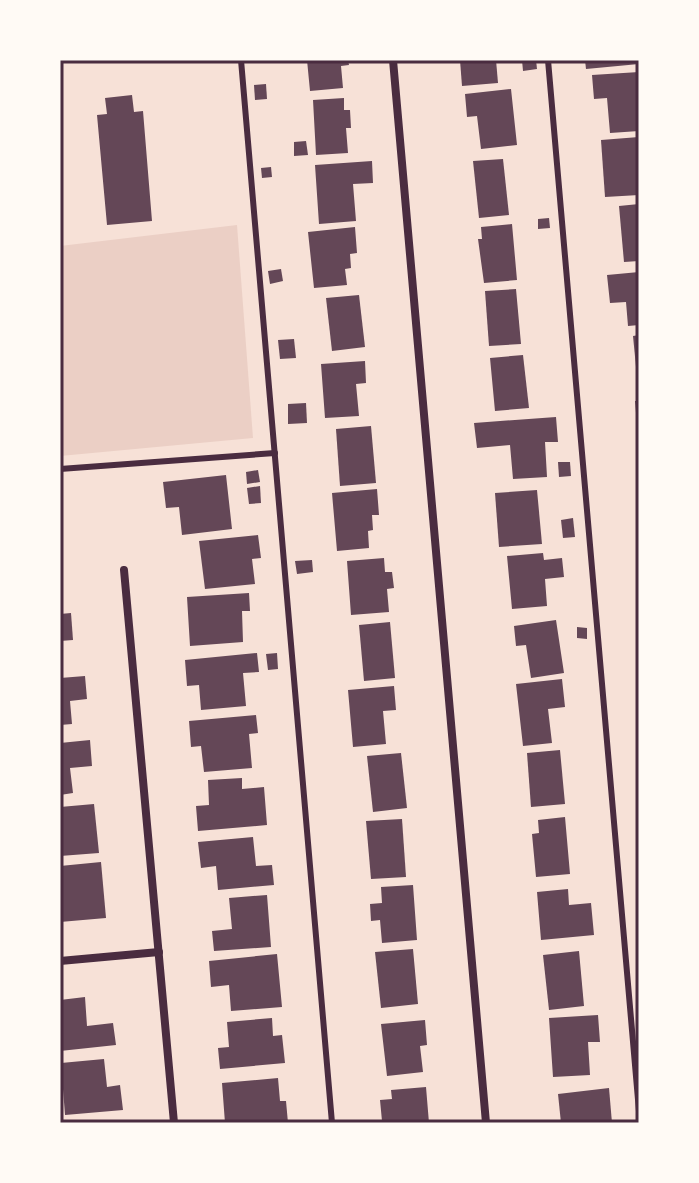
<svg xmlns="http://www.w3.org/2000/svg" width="699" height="1183" font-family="Overpass,sans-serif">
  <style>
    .green { fill: #ebcfc5 }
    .building { fill: #644757 }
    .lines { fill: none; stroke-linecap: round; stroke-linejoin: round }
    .service { stroke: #4a2c40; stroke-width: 6 }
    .minor { stroke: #4a2c40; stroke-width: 8 }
    .neatline { fill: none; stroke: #4a2c40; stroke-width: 3 }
  </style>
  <rect width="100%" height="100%" fill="#f7e1d7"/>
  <polygon class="green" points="237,225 253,438 60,456 60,246"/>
  <g class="building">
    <polygon points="307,60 348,60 349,65 341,66 343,88 310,91"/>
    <polygon points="460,60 496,60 498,83 462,86"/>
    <polygon points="522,60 536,60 537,69 523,71"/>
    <polygon points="585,60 639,60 639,64 586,69"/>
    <polygon points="639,72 639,131 610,133 607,98 594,99 592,75"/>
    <polygon points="266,84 267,99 255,100 254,85"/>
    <polygon points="511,89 517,145 481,149 477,116 467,117 465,94"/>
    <polygon points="132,95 134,112 143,111 152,221 107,225 97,115 107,114 105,98"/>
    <polygon points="344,98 344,110 350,110 351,128 346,128 348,153 316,155 313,100"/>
    <polygon points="639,137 639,195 605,197 601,140"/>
    <polygon points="306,141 308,155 294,156 294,142"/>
    <polygon points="503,159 509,215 479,218 473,161"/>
    <polygon points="372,161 373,183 353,184 356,221 319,224 315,165"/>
    <polygon points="271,167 272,177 262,178 261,168"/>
    <polygon points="639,204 639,261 624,262 619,206"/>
    <polygon points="549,218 550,228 538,229 538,219"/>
    <polygon points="512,224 517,280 484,283 478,239 482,239 481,227"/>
    <polygon points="355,227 357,253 350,254 351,268 345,269 347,285 314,288 308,232"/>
    <polygon points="281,269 283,281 270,284 268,271"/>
    <polygon points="639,272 639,325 628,326 626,302 610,303 607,275"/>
    <polygon points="516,289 521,344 489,346 485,291"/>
    <polygon points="359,295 365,347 332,351 326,298"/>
    <polygon points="639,335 639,377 637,377 633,336"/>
    <polygon points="294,339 296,358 280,359 278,340"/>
    <polygon points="523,355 529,408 495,411 490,358"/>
    <polygon points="365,361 366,383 356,384 359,416 325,418 321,364"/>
    <polygon points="635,401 639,401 639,424 637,424"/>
    <polygon points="306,403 307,423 288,424 288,404"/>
    <polygon points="556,417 558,442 545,442 547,477 513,479 510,445 477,448 474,423"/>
    <polygon points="371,426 376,483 340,486 336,429"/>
    <polygon points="558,462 570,462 571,476 559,477"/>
    <polygon points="258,470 260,482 247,484 246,472"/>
    <polygon points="226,475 232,529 182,535 179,507 166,508 163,482"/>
    <polygon points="260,486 261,503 249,504 247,488"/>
    <polygon points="377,489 379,515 372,515 373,530 368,531 369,548 337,551 332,493"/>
    <polygon points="537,490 542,544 499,547 495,493"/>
    <polygon points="573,518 575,537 563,538 561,520"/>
    <polygon points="258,535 261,558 252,559 255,584 205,589 199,541"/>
    <polygon points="543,553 544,560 562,558 564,577 545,579 547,606 512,609 507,556"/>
    <polygon points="384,558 385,572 392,572 394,588 387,589 389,612 351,615 347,561"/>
    <polygon points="312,560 313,572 297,574 295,561"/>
    <polygon points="249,593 250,611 242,611 243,642 190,646 187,597"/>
    <polygon points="71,613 73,640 60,641 60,614"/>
    <polygon points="556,620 564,673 531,678 526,645 516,646 514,626"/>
    <polygon points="390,622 395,678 364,681 359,625"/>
    <polygon points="577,627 587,628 587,639 577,638"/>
    <polygon points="257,653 259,672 243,673 246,706 201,710 199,685 187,686 185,660"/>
    <polygon points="277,653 278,669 268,670 266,654"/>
    <polygon points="85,676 87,699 70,701 72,724 60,725 60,678"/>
    <polygon points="562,679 565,707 548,709 552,743 523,746 516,684"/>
    <polygon points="394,686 396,710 383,711 386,744 353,747 348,690"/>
    <polygon points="256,715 258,733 249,734 252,768 204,772 201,746 191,747 189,721"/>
    <polygon points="90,740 92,766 70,768 73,793 60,795 60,743"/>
    <polygon points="560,750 565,804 531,807 527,753"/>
    <polygon points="401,753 407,808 373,812 367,756"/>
    <polygon points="242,778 242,789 264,787 267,825 198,831 196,806 209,805 208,780"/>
    <polygon points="94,804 99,853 60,856 60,807"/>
    <polygon points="565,817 570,874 536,877 532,834 539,833 538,820"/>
    <polygon points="402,819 406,877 371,879 366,821"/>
    <polygon points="253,837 256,866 272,865 274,885 218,890 216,866 201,868 198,842"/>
    <polygon points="101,862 106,918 60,922 60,866"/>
    <polygon points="413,885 417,940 382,943 380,920 371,921 370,904 382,903 381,887"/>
    <polygon points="568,889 569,905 591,903 594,935 541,940 537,892"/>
    <polygon points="267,895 271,947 214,951 212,931 232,929 229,898"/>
    <polygon points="413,949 418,1004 381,1008 375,952"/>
    <polygon points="579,951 584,1006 549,1010 543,955"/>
    <polygon points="277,954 282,1007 231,1011 229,985 211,987 209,961"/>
    <polygon points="85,997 87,1026 113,1023 116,1045 60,1051 60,1000"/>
    <polygon points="598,1015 600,1042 588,1042 590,1075 553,1077 549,1018"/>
    <polygon points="272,1018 273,1036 282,1035 285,1063 220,1069 218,1048 229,1047 227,1022"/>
    <polygon points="425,1020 427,1045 420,1046 423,1072 387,1076 381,1024"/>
    <polygon points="104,1059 107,1087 120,1085 123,1110 65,1115 61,1063"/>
    <polygon points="278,1078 280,1101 286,1101 288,1123 225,1123 222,1083"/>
    <polygon points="426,1087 429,1123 382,1121 380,1100 392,1099 391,1090"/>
    <polygon points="609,1088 612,1123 561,1123 558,1094"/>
  </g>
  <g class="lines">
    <g class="service">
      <polyline points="241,60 332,1123"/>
      <polyline points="548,60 639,1111"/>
      <polyline points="60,469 275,453"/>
    </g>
    <g class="minor">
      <polyline points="393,60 486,1123"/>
      <polyline points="124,570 174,1123"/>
      <polyline points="60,961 159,952"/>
    </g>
  </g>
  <rect width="699" height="1183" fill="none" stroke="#fffaf5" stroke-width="124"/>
  <rect x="62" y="62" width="575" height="1059" class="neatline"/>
</svg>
